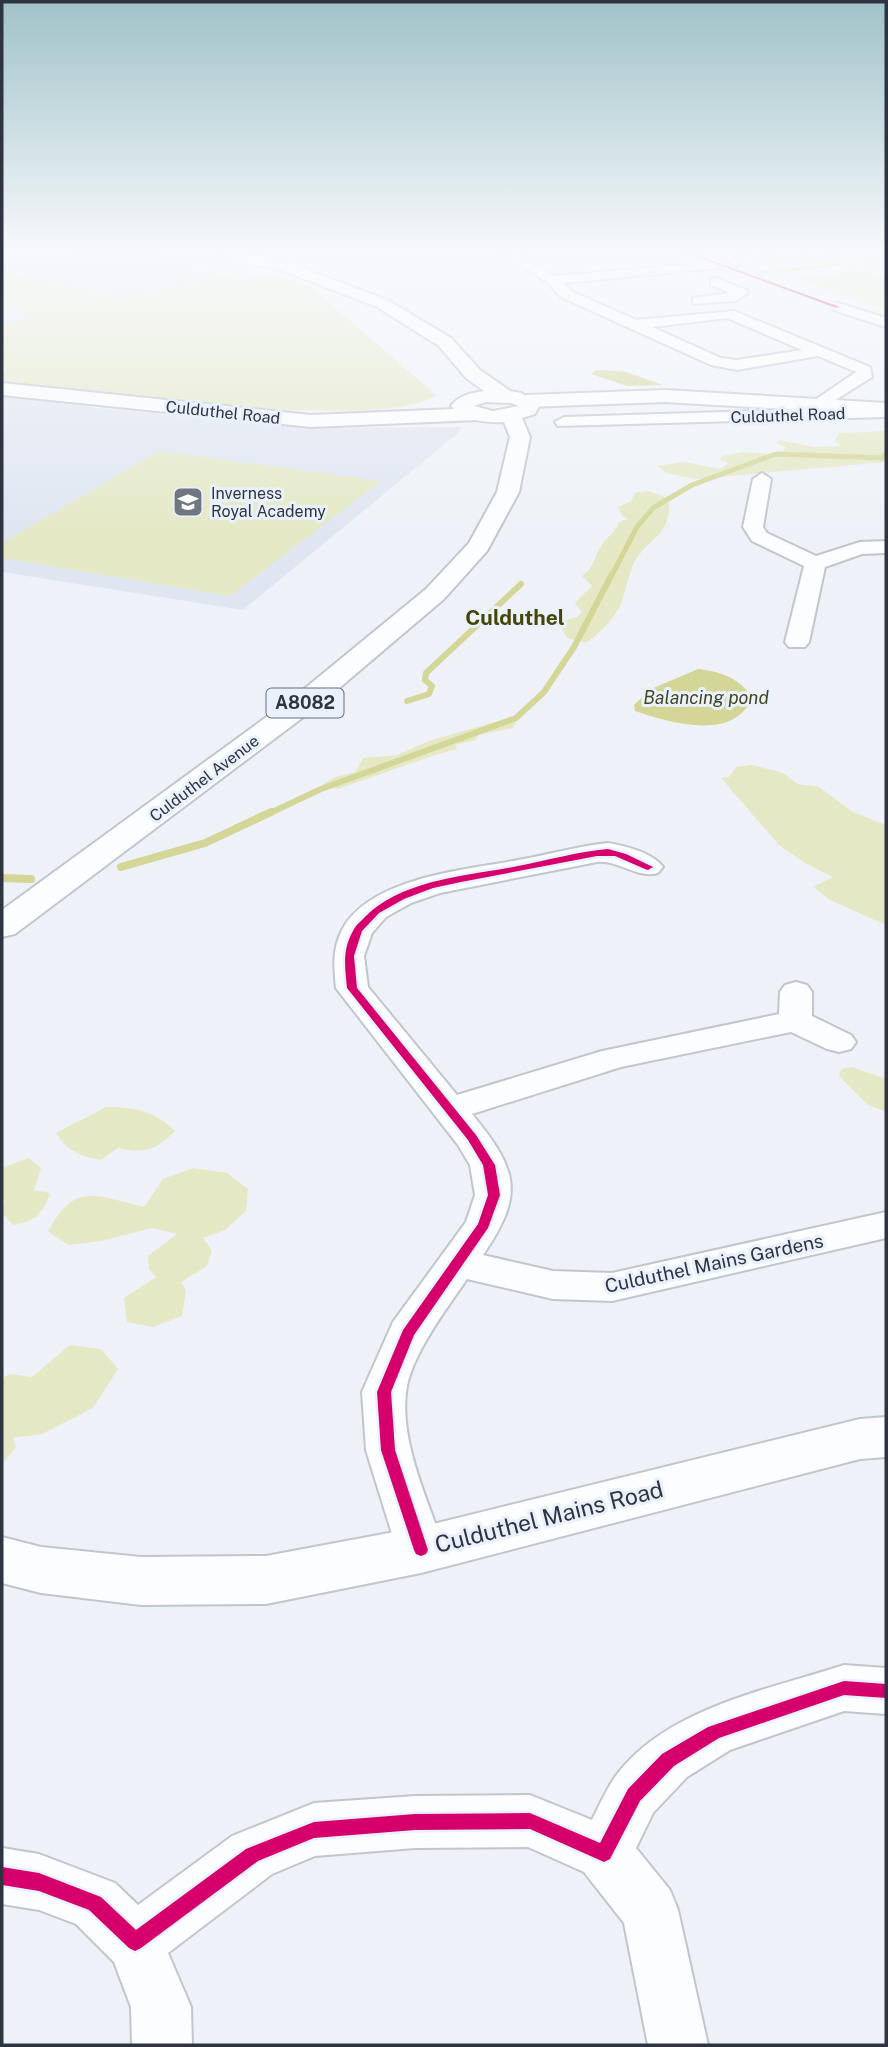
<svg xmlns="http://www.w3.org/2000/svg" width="888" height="2047" font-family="'Public Sans',sans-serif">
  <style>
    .built { fill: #dfe6f1 }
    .green { fill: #e4e8c5 }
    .water { fill: #d3d697 }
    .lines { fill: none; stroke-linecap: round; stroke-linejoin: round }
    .stream-far3 { stroke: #d3d697; stroke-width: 3.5 }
    .stream-far2 { stroke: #d3d697; stroke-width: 5 }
    .stream-far1 { stroke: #d3d697; stroke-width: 6 }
    .stream { stroke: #d3d697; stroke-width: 8 }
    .street-casing { stroke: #c0c5ce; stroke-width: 4 }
    .secondary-casing { stroke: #c0c5ce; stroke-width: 4 }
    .primary-casing { stroke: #c0c5ce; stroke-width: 4 }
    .street { fill: #fcfdfe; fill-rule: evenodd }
    .secondary { fill: #fcfdfe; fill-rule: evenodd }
    .primary { fill: #fcfdfe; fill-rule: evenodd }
    .cycleway-casing { stroke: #e9f1fd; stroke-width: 5 }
    .cycleway { fill: #d6006c; fill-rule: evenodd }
    .labels { text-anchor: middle; stroke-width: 6; stroke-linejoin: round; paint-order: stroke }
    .far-street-label { font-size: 16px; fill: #2e3541; stroke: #e9f1fd }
    .far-poi-label { font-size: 16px; fill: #2e3541; stroke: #e9f1fd; text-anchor: start }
    .far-water-label { font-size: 18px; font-style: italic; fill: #44451e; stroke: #e9f1fd }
    .shield { fill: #e9f1fd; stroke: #666d79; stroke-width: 2 }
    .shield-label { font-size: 18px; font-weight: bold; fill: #2e3541 }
    .street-label { font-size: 19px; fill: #2e3541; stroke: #e9f1fd }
    .far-district-label { font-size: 21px; font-weight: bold; fill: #454605; stroke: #e9f1fd }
    .near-street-label { font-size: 23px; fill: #2e3541; stroke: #e9f1fd }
  </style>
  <rect width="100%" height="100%" fill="#eef2f8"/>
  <g class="built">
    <polygon points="106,250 146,250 224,276 2,326 2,266"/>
    <polygon points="2,394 97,408 322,428 461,427 458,433 243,610 2,572"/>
  </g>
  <g class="green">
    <polygon points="865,269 886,277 886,307 880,308 797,278"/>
    <path d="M 2,272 L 126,298 L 224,276 L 239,281 L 273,273 L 311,287 L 436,395 C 389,433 80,391 7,384 L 2,380 L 2,370 L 7,369 L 2,365 L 2,326 L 39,316 L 2,309 Z"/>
    <polygon points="886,431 886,462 696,479 666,473 657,466 684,462 720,469 729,463 720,460 722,456 744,452 791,456 783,451 786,447 775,443 779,440 814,447 841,446 835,440 839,433"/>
    <polygon points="159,451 381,481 230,596 2,558 2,543"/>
    <path d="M 648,491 L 668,498 C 674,534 650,536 635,561 C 629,572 627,586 623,598 C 617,617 602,631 586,643 L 567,638 L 559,622 L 577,617 L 582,612 L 575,603 L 592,586 L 582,576 C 595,567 593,558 601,546 C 607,537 615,533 619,522 L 628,519 L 622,516 L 618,507 L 631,501 L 635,493 Z"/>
    <polygon points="508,718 516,722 513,728 478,735 476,740 455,745 457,749 435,755 338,789 322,785 335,777 355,772 363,758 397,755 429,741"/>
    <polygon points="752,765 783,773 798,784 819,787 853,812 886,825 886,925 830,900 813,887 833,877 805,863 779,845 721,778 729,777 736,767"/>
    <polygon points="852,1067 886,1079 886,1112 867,1104 839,1076 841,1069"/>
    <path d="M 106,1107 C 134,1107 155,1111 175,1131 C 156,1150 145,1154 118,1148 L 101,1160 C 80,1156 67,1151 56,1133 Z"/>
    <path d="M 29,1158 L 41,1168 L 34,1190 L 50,1193 C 43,1215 35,1221 13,1225 L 2,1213 L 5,1201 L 2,1200 L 2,1168 Z"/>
    <path d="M 193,1168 L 227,1173 L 248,1189 L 246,1211 L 225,1230 L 203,1238 L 212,1251 L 207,1266 L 181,1282 L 186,1291 L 182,1316 L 153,1327 L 127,1322 L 124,1298 L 156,1277 L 149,1269 L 148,1256 L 177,1234 L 152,1228 L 102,1241 L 69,1245 L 48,1232 C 75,1180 96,1196 144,1207 L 163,1179 Z"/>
    <polygon points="70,1345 101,1349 118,1369 93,1408 42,1434 13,1438 16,1447 2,1464 2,1378 10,1374 32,1377"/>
  </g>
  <g class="water">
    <polygon points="596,370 623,371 663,385 627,386 591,374"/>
    <path d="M 698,669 C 721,672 738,677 752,697 C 735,743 668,722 635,711 L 634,705 L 651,689 Z"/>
  </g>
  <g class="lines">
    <polyline class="stream-far3" points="759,273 886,259"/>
    <polyline class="stream-far2" points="612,575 637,527 653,508 692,485 776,454 883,458 886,453"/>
    <g class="stream-far1">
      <polyline points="407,701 429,694 432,686 425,680 426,673 521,584"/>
      <polyline points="268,814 321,789 516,718 544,692 574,647 612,574"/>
    </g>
    <g class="stream">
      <polyline points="121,867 205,843 271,812"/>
      <polyline points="2,878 31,879"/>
    </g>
    <g class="street-casing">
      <g id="street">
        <path d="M 498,250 L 512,250 L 555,276 L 726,261 L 727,264 L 721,268 L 563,283 L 571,291 L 636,320 L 734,311 L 870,367 L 872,377 L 821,409 L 886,407 L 886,417 L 558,426 L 555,422 L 564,417 L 821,409 L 813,404 L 815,400 L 856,372 L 818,356 L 737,370 L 711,365 L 561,297 L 548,283 ZM 727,318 L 802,350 L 737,360 L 721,358 L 652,327 Z"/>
        <polygon points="759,250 777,250 736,265 730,261"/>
        <polygon points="819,250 842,250 812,259 806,255"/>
        <polygon points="716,278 746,290 748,293 735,301 693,304 693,298 730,293 711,285 711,279"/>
        <polygon points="838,303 886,318 886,327 833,310 833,304"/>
        <polygon points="762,473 771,479 763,527 767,533 816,556 860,542 886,541 886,553 862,554 825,567 809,642 805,647 789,647 785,642 804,566 752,541 743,527 753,479"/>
        <path d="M 608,843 C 625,846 652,852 663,867 L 658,873 C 636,879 620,860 597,862 L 440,893 L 411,903 L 386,917 L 372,933 L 364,956 L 368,987 L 457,1095 L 602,1051 L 779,1014 L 780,992 L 785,985 L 796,982 L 807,985 L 812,992 L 812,1016 L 851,1035 L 856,1042 L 851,1049 L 839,1052 L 827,1049 L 791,1032 L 621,1067 L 472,1114 C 518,1170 525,1194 483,1255 L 553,1271 L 612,1273 L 886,1212 L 886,1238 L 612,1301 L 553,1299 L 467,1279 C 447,1308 409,1358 406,1393 C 400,1443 429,1503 445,1550 L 438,1564 L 421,1570 L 404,1564 L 397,1550 L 366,1450 L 362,1392 L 393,1322 L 466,1222 L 475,1195 L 470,1165 L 458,1145 L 336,988 C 334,967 332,950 342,930 C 370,877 466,870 518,860 C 548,855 577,846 608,843 Z"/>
        <path d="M 844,1665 L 886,1668 L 886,1714 L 844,1711 L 730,1750 L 687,1777 L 653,1813 L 636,1848 L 670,1890 L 678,1910 L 708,2045 L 648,2045 L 624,1923 L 584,1872 L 528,1847 L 415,1848 L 315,1856 L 272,1874 L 168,1953 L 191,2007 L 192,2045 L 132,2045 L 131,2007 L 114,1962 L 76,1924 L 39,1910 L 2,1904 L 2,1848 L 39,1854 L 115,1883 L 138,1905 L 232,1836 L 314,1803 L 415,1796 L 530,1795 L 592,1820 C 599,1806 606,1790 615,1777 C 665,1708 768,1690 844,1665 Z"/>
      </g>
    </g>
    <g class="secondary-casing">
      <g id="secondary">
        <polygon points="2,383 311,415 478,408 488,414 478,420 311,427 2,395"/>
        <polygon points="665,390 886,403 886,415 665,402 526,407 516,401 526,395"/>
        <polygon points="886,1417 886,1457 860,1459 421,1573 266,1604 141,1605 41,1593 2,1583 2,1537 41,1547 141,1557 266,1556 421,1527 860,1419"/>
      </g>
    </g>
    <g class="primary-casing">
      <path id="primary" d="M 224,250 L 293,264 L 389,301 L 451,338 L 480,370 L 510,391 L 521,393 L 540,404 L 535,414 L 522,418 L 530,437 L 519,492 L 487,551 L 444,599 L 318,706 L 15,934 L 2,937 L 2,910 L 298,694 L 426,589 L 469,543 L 497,492 L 510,437 L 504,422 C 485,423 464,421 451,406 C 459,395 471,393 484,391 L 466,378 L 439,346 L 377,307 L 284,271 L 218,257 L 218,251 ZM 486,402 L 511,403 L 519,406 L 493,411 L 474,406 Z"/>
    </g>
    <use href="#street" class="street"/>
    <use href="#secondary" class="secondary"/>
    <use href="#primary" class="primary"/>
    <g class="cycleway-casing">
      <g id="cycleway">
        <polygon points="678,250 683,250 840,307 836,308"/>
        <path d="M 608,849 L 626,854 L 653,867 L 648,870 L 645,869 L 615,856 L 597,856 L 461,882 L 433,888 L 404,899 L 379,913 L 362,931 L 354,956 L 357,988 L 476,1135 L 495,1165 L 500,1195 L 488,1228 L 414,1335 L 391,1392 L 395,1450 L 428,1550 L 426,1554 L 421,1556 L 416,1554 L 414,1550 L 381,1450 L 377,1392 L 403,1330 L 478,1224 L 488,1195 L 483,1165 L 468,1140 L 347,988 C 345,967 342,950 353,931 C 355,926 360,922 363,919 C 400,879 468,876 518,866 C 548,860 577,852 608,849 Z"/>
        <polygon points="844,1681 886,1684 886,1698 844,1695 719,1738 674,1766 640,1801 610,1859 604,1862 530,1829 415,1830 314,1838 258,1861 141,1948 135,1951 129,1948 89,1910 39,1891 2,1885 2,1867 39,1873 101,1897 136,1930 246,1849 314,1822 415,1814 530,1813 600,1843 628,1789 662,1754 708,1727"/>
      </g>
    </g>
    <use href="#cycleway" class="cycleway"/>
  </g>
  <linearGradient id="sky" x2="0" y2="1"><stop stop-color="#9fc2c8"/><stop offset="0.47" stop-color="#f7f9fc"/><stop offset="1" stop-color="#f7f9fc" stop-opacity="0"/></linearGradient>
  <rect width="888" height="536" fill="url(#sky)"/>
  <defs>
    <g id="school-square" transform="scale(1.575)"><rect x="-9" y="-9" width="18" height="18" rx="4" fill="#717781" stroke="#e9f1fd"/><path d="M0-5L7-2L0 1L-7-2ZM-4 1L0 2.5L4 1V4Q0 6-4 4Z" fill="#fff"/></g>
  </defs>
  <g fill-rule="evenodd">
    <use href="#school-square" x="188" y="502"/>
  </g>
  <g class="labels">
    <g class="far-street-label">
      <text transform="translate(223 412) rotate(6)" y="6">Culduthel Road</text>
      <text transform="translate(788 415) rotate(-2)" y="6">Culduthel Road</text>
      <text transform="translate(204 778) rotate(-37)" y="6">Culduthel Avenue</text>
    </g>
    <g class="far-poi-label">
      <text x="211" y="499">Inverness<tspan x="211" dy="18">Royal Academy</tspan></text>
    </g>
    <g class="far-water-label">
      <text x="706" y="704">Balancing pond</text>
    </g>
    <rect class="shield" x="266.5" y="688.5" width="77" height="29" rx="5"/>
    <g class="shield-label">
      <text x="305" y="709">A8082</text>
    </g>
    <g class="street-label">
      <text transform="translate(714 1263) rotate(-12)" y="7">Culduthel Mains Gardens</text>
    </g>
    <g class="far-district-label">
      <text x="515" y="625">Culduthel</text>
    </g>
    <g class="near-street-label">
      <text transform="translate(549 1517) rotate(-14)" y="8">Culduthel Mains Road</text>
    </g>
  </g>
  <rect width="888" height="2047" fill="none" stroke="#2e3541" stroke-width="7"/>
</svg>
